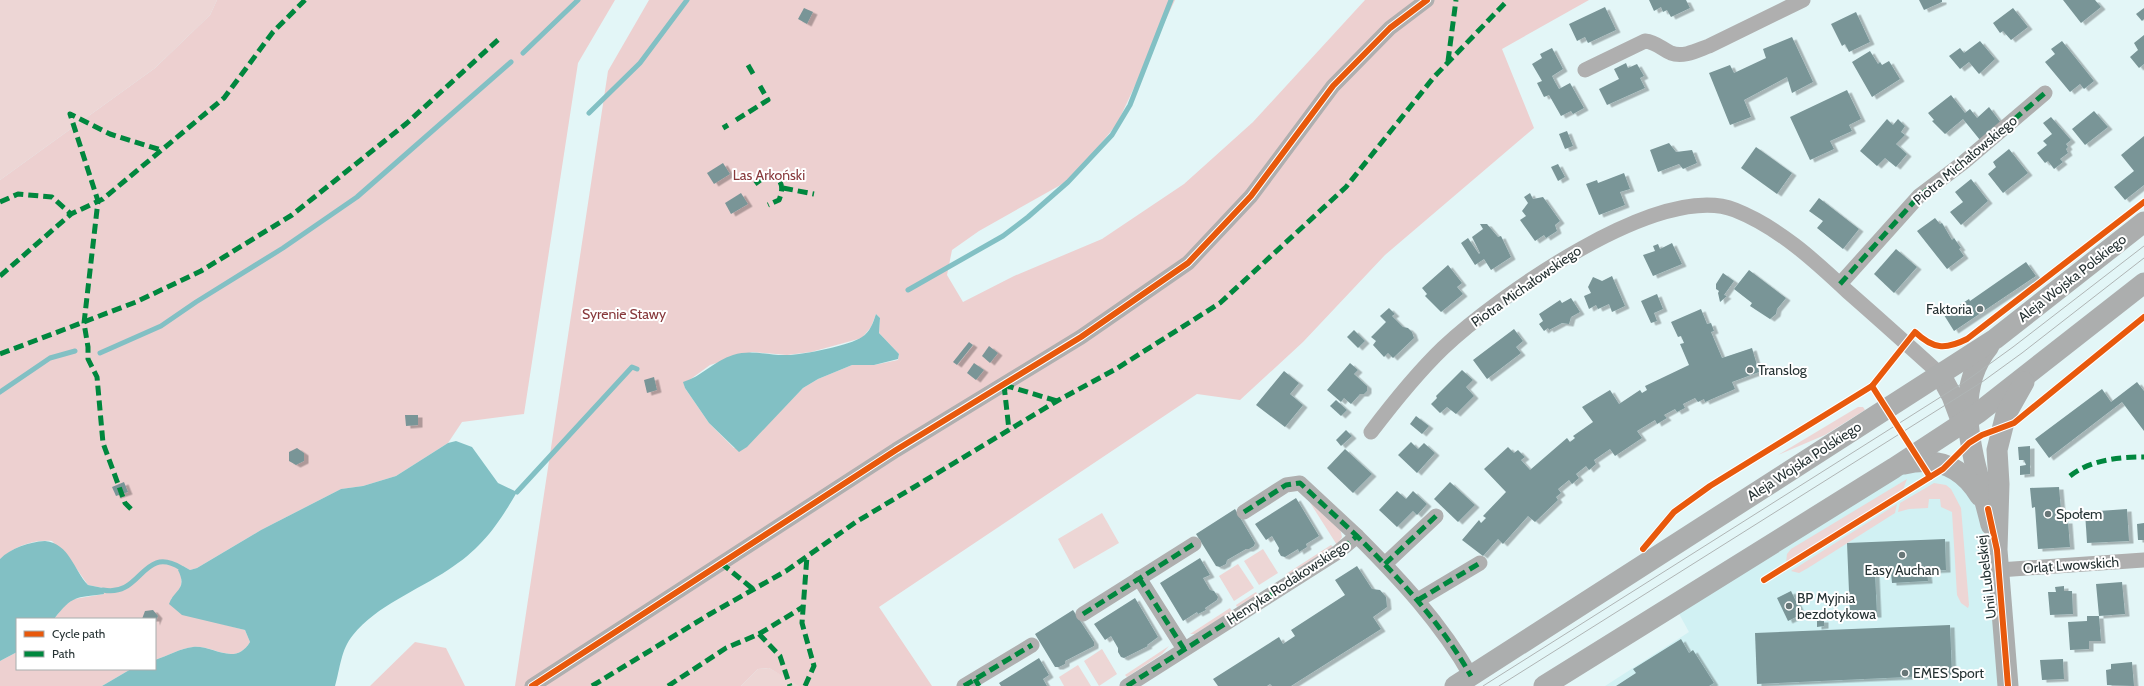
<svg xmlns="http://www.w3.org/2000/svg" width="2144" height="686" font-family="Cabin,sans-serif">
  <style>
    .built { fill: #d1f1f3 }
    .green { fill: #edd6d5 }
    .forest { fill: #edd0d0; fill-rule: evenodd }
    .water { fill: #82c0c4 }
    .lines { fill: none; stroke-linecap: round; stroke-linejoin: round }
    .stream { stroke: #82c0c4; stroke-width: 5 }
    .building { fill: #799597; filter: url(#shadow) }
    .street { stroke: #afafaf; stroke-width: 15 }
    .secondary { stroke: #acaeae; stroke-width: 21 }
    .tram { stroke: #afb5b5; stroke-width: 1 }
    .quiet { stroke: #00873e; stroke-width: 5; stroke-dasharray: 10 5; stroke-linecap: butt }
    .cycleway-casing { stroke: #fff; stroke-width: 8 }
    .cycleway { stroke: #e8590c; stroke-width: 6 }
    .poi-dot { fill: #687778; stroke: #fff; stroke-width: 1.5 }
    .labels { text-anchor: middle; stroke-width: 4; stroke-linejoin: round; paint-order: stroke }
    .street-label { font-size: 14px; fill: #253233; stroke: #fff }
    .park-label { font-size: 14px; fill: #87383b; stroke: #fff }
    .poi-label { font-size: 14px; fill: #253233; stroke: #fff; text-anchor: start }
  </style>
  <defs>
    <filter id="shadow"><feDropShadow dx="4.5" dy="2.5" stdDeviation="0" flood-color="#0004"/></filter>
  </defs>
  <rect width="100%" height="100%" fill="#e3f6f7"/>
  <polygon class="built" points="1932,463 1970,486 1991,544 2004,686 1605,686 1689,632 1677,610 1903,469"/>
  <g class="green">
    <polygon points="0,0 217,0 210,15 155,68 0,180"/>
    <polygon points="1858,407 1863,407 1865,410 1825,435 1778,455"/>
    <polygon points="1907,479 1903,490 1786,563 1787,554 1791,549"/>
    <polygon points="1934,483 1946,485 1951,489 1961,508 1969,605 1968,608 1961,603 1957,595 1952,512 1941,507 1940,499 1929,499 1928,508 1909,509 1898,512 1900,503"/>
    <polygon points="1309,501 1340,528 1342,537 1337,545"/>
    <polygon points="1897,504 1895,513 1808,568 1799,573 1791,571"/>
    <polygon points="1102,513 1119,543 1074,569 1058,539"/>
    <polygon points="1331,545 1333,547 1287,576 1286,574"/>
    <polygon points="1263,549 1278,573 1259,585 1244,561"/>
    <polygon points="1238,564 1254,588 1234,601 1219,576"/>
    <polygon points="1256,592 1258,595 1237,607 1236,605"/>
    <polygon points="1230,608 1232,611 1195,634 1190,634"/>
    <polygon points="1169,646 1162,654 1127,677 1125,675"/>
    <polygon points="1102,649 1117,674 1099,686 1084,661"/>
    <polygon points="1078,665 1091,686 1064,686 1059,677"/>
    <polygon points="769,668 799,685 799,686 741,686 758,669"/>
  </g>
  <g class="forest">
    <path d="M 217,0 L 615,0 L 578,63 L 524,414 L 462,422 L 448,443 L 396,476 L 363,486 L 341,489 L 261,530 L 197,568 L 190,570 L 183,566 L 179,570 C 184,583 181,590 171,599 L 218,623 L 245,630 L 250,642 C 235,667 214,645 193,647 C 181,648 167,656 155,660 L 155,619 L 54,619 L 65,605 L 74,599 L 104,594 L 103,588 L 88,585 L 76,568 L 52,541 C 34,539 13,547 0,559 L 0,180 L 155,68 L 210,15 Z"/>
    <path d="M 649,0 L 1175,0 L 1117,124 L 1093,153 L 1064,183 L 979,231 L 952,250 L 947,275 L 963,302 L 1014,276 L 1102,239 L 1184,184 L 1253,122 L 1365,0 L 1589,0 L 1502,49 L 1534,128 L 1385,255 L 1303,342 L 1240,400 L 1197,394 L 879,607 L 932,686 L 799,686 L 769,668 L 758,669 L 741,686 L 515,686 L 608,71 ZM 876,314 L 880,318 L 879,333 L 899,354 L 898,360 L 874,365 L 852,365 L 818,379 L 803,388 L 747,446 L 734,448 L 709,423 L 685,388 L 684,384 L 710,365 L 752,352 L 787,355 L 811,352 L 862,338 L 871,327 Z"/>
    <polygon points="415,642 446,648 465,686 370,686"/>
    <polygon points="17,652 17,669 131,669 102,686 0,686 0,661"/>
  </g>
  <g class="water">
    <path d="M 876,314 L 880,318 L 879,333 L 899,354 L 898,359 L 874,365 L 852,365 L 818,379 L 803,388 L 747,447 L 739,452 L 709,423 L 685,388 L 683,382 C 701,377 715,360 733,355 C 752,349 769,356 788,355 C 802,355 851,345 862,337 C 870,332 873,323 876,314 Z"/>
    <path d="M 456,441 L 472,447 L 498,483 L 517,492 C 497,526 482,548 448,570 C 418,590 376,606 353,635 C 341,649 340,669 335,686 L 102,686 L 131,669 L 155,669 L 155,660 C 167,656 181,648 193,647 C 213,645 235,667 250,642 L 245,630 L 182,615 L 169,604 C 174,589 188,590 178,570 L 183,566 L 190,570 L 197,568 L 261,530 L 341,489 L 363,486 L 396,476 L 448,443 Z"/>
    <path d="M 45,541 C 70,544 73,569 88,585 L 103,588 L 104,594 C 75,598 73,595 54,619 L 17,619 L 17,652 L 0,661 L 0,559 C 11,548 29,542 45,541 Z"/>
  </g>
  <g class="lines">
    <g class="stream">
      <polyline points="523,53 578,0"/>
      <polyline points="589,113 640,63 687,0"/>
      <polyline points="908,290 1003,236 1028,217 1068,182 1112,135 1130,105 1171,0"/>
      <polyline points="100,353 161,326 196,302 283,248 357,197 511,62"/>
      <polyline points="0,392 50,358 75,351"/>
      <polyline points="517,492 632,367 637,369"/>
      <path d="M 103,590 C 142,598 142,544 181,568"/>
    </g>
  </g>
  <g class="building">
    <polygon points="1649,0 1686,0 1690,8 1671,17 1667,10 1663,12 1661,7 1654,11"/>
    <polygon points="1919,0 1942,0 1942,2 1924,10"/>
    <polygon points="2063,0 2095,0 2101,7 2081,23"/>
    <polygon points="1605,7 1616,30 1588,43 1585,37 1577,41 1569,24"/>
    <polygon points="804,8 813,12 807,24 798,19"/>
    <polygon points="2013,8 2028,27 2011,40 2003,31 2000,33 1993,23"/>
    <polygon points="2144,8 2144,19 2142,21 2136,14"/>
    <polygon points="1856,12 1870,42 1849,52 1845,44 1842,46 1831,24"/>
    <polygon points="2144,35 2144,64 2139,68 2130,57 2138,50 2134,43"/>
    <polygon points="1792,37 1813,82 1792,93 1787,77 1744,100 1751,117 1730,125 1709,73 1730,65 1734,73 1766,58 1763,49"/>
    <polygon points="1980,41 1995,59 1979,74 1969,62 1960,69 1949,56 1960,48 1964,53"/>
    <polygon points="2062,41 2094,81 2084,89 2080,84 2070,92 2045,62 2055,54 2051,49"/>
    <polygon points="1552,48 1563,69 1552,76 1555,82 1559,89 1570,83 1584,108 1573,114 1571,111 1561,116 1549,95 1544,97 1537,83 1542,81 1532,64 1542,58 1540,54"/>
    <polygon points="1870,51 1878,64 1880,62 1882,65 1889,61 1900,79 1872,97 1852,62"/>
    <polygon points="1626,63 1628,68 1637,64 1644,76 1640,78 1645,88 1607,105 1599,89 1619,79 1614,69"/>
    <polygon points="1847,90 1861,119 1849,125 1852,131 1830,141 1834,149 1810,160 1790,117"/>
    <polygon points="1951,95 1965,113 1970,109 1977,118 1989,107 2001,123 1980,140 1963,119 1945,134 1932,121 1934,120 1928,113"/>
    <polygon points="2094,111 2108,127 2085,145 2072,129"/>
    <polygon points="2051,117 2071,140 2066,144 2068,147 2066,149 2068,153 2060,159 2063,162 2054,169 2048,161 2045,163 2037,153 2047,145 2043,141 2052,134 2043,123"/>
    <polygon points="1887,119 1893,125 1898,119 1905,126 1901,132 1905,135 1896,144 1907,154 1896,167 1885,158 1877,166 1860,151"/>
    <polygon points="1567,131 1573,146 1565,149 1559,134"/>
    <polygon points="2144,136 2144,185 2125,200 2114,187 2134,171 2121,155"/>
    <polygon points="1669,143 1676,152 1692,150 1697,163 1683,169 1679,164 1658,172 1650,150"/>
    <polygon points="1756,147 1792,173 1777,194 1741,168"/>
    <polygon points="2009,149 2028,173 2003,193 1988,174 1996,167 1993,162"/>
    <polygon points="723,163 730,174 714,184 707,173"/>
    <polygon points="1558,164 1565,177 1558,181 1551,167"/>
    <polygon points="1624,173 1630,189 1620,192 1625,205 1599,215 1586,184 1597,180 1598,183"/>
    <polygon points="1971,179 1988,201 1961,225 1950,212 1963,202 1955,192"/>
    <polygon points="741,193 748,204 731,214 725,203"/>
    <polygon points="1530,193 1533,199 1543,197 1560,221 1555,225 1557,231 1546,238 1544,235 1535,241 1520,220 1526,216 1522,211 1528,203 1524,197"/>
    <polygon points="1819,198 1859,229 1843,249 1817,228 1823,221 1809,211"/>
    <polygon points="1935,218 1940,224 1942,223 1952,240 1954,238 1961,248 1959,249 1964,256 1947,269 1917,231"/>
    <polygon points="1480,224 1487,224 1498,237 1501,236 1511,257 1491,270 1484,259 1475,265 1461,243 1468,238 1479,254 1480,253 1472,237 1483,229"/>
    <polygon points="1672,243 1682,264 1653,276 1643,255 1655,251 1653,246 1658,244 1660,249"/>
    <polygon points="1896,249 1917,267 1894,293 1874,274"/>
    <polygon points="2026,262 2036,276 1954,331 1944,315 1969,299 1970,301"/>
    <polygon points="1448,265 1462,283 1457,287 1463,294 1441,312 1425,296 1427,294 1422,288"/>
    <polygon points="1749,270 1786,298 1777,309 1776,314 1770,319 1750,306 1752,303 1734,289"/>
    <polygon points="1723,273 1734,281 1724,295 1727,296 1720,302 1718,293 1719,291 1716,289 1716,284"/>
    <polygon points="1612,276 1625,306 1612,312 1609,304 1598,309 1596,305 1589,309 1584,296 1591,293 1588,287 1593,277 1602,281"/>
    <polygon points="1657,294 1663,309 1654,313 1657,321 1651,323 1641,301"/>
    <polygon points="1571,298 1580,312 1571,317 1569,324 1562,323 1549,330 1548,328 1544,331 1539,324 1543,321 1539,314 1560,300 1562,303"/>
    <polygon points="1389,308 1395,314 1392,316 1403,327 1408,328 1412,332 1414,338 1393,358 1388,353 1384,357 1373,345 1376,341 1371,337 1386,322 1380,316"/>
    <polygon points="1701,309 1707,324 1711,323 1714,331 1711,332 1722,358 1752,348 1759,372 1732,382 1735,389 1705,402 1704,399 1698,402 1695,398 1683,404 1685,408 1677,412 1675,409 1664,415 1667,418 1657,424 1655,420 1637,431 1642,438 1615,456 1610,449 1594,460 1596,464 1589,470 1586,466 1576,474 1579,478 1572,484 1569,480 1558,489 1561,493 1556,497 1558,500 1535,522 1528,516 1503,544 1498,539 1483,556 1462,540 1479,520 1481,523 1486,518 1483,516 1506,492 1484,469 1508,447 1514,453 1518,450 1525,457 1521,460 1530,470 1567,438 1570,442 1575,438 1573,436 1593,422 1582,407 1610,390 1619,404 1640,390 1642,393 1647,390 1645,386 1689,365 1680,344 1684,343 1681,336 1678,337 1671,322"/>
    <polygon points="1514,329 1523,341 1516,347 1521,353 1487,379 1473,360"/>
    <polygon points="1354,330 1365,341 1358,348 1347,337"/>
    <polygon points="969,342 973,345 957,365 953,362"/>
    <polygon points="989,346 998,353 990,363 982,356"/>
    <polygon points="974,363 984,370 976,380 967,373"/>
    <polygon points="1350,363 1358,370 1354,374 1367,386 1367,391 1364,394 1360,394 1351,404 1344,398 1341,402 1327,390"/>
    <polygon points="1462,370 1473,380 1466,387 1474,396 1456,414 1447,407 1440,413 1431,404 1437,398 1436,396"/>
    <polygon points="1284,371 1299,383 1290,394 1303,405 1285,427 1256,405"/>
    <polygon points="654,377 657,390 647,393 644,380"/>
    <polygon points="2137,382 2144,391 2144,431 2122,402 2049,458 2035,439 2102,389 2111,402"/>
    <polygon points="1336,400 1347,410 1341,416 1330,406"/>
    <polygon points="405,415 418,415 418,425 406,426"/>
    <polygon points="1416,416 1429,426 1422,434 1410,424"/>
    <polygon points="1346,430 1352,436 1341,446 1336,440"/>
    <polygon points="1411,442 1418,449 1424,443 1435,453 1417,473 1398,455"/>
    <polygon points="2030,446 2030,474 2020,475 2020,466 2026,465 2024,460 2019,460 2018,447"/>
    <polygon points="297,448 304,453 304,461 296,465 289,461 289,452"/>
    <polygon points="1345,449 1372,474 1353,493 1327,468"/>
    <polygon points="124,482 128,492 116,496 112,487"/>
    <polygon points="1450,482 1475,505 1458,522 1434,499"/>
    <polygon points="2059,487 2062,521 2068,521 2070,547 2038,549 2035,507 2032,508 2030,488"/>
    <polygon points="1397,491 1406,499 1413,491 1427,504 1417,515 1413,511 1397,527 1379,510"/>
    <polygon points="1296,498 1319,536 1306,544 1307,547 1299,552 1298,549 1285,557 1281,556 1278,551 1279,548 1272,536 1266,540 1255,524"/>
    <polygon points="1235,509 1255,543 1254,546 1249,549 1246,549 1227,560 1226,564 1220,567 1216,566 1196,534"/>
    <polygon points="2127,509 2129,541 2087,543 2085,512"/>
    <polygon points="2144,523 2144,540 2138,540 2137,524"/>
    <polygon points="1945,539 1946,570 1927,571 1928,581 1892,583 1891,573 1875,573 1877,615 1850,616 1847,543"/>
    <polygon points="1200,558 1210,575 1203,578 1210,590 1214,591 1218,597 1217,600 1205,608 1206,610 1198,614 1197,612 1183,621 1160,583"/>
    <polygon points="1357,566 1372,589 1380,590 1386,597 1387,607 1373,617 1381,629 1291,686 1272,686 1270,684 1267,686 1218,686 1213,679 1279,637 1283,644 1295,636 1291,630 1345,595 1335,580"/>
    <polygon points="2122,582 2125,614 2099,616 2096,584"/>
    <polygon points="2064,586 2064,591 2072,591 2073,614 2050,615 2048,592 2056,592 2055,587"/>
    <polygon points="1791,591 1802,614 1788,621 1777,598"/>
    <polygon points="1135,598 1158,637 1147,645 1148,646 1124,658 1121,657 1118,652 1118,648 1111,636 1105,640 1094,624"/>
    <polygon points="153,610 158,616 155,623 155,619 142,619 145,611"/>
    <polygon points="1073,610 1094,642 1094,646 1065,661 1065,664 1059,667 1055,667 1035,634"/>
    <polygon points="2087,616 2099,616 2101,641 2089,641 2089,649 2070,650 2068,622 2087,621"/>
    <polygon points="1817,620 1824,620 1824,626 1817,627"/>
    <polygon points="1950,625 1952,675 1757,684 1755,633"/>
    <polygon points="1681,639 1689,653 1693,650 1714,683 1709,686 1616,686 1636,673 1633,669"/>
    <polygon points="1039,658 1049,675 1043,679 1047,686 1001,686 999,683"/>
    <polygon points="2063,659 2064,679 2042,680 2040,660"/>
    <polygon points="2132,662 2134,686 2107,685 2106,670 2111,669 2111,664"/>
  </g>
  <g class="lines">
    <g class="street">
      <path d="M 1585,70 L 1645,41 C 1656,42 1662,49 1671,53 C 1683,58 1698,50 1709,46 L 1803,0"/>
      <polyline points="1840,284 1919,196 1964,162 2045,93"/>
      <path d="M 1371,432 C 1393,403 1416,374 1443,348 C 1496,298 1660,180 1735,210 C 1778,227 1814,260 1847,291 C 1878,318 1909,346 1940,374"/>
      <polyline points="1244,512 1286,485 1300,483 1357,536"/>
      <polyline points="1385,564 1436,516"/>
      <polyline points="1999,570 2144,560"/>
      <polyline points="1139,578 1184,649"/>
      <polyline points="1418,600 1480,563"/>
      <polyline points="1083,614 1194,544"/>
      <polyline points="532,686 896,450 1081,337 1188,263 1251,196 1333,86 1390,28 1427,0"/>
      <polyline points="964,686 1032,645"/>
      <path d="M 1127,686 L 1338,552 L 1357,536 C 1400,579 1441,623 1471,676"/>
    </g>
    <g class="secondary">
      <path d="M 1989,346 C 1947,397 1978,469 1991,525"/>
      <polyline points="1940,374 1952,396 1964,428"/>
      <path d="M 1904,464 C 1937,456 1963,467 1980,496"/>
      <polyline points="1455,686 1995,339 2144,222"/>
      <polyline points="1544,686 1894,468 1978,413 2144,283"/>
      <polyline points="2008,686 1997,550 1999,484 1997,450 2006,414 2024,382"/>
    </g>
    <g class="tram">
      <polyline points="1483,686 1966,381 2013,347 2144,246"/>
      <polyline points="1499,686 1982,382 2022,353 2144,258"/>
    </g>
    <g class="quiet">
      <polyline points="1448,61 1456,0"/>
      <polyline points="748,65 755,77"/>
      <polyline points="736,120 768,100 760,86"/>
      <polyline points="723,128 728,125"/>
      <path d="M 755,184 L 767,175 C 783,178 784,187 779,200 L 768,205"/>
      <polyline points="783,188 814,194"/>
      <polyline points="0,202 18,194 52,197 71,214"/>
      <polyline points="0,276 71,214 103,199 224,98 273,32 305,0"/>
      <polyline points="1840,284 1919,196 1964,162 2045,93"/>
      <polyline points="0,354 136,302 201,271 292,215 407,123 500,38"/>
      <polyline points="1004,385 1057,401"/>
      <polyline points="1004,385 1009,430"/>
      <path d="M 2070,476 C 2090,460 2119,457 2144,457"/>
      <polyline points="131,509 125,503 103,443 97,377 88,359 88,347 84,323 98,201 70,114 110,134 161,150"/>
      <polyline points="1244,512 1286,485 1300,483 1357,536"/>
      <polyline points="721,563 753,589"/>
      <polyline points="1385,564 1436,516"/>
      <polyline points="1139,578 1184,649"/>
      <polyline points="1418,600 1480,563"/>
      <polyline points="1083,614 1194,544"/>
      <polyline points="759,634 803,607"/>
      <polyline points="975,679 979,686"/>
      <polyline points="592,686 710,614 786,571 856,522 1057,401 1116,369 1220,303 1346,187 1434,77 1508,0"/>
      <polyline points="668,686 726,648 759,634 780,656 790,686"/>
      <polyline points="805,686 814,666 802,623 807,556"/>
      <polyline points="964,686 1032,645"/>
      <path d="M 1127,686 L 1338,552 L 1357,536 C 1400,579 1441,623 1471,676"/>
    </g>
    <g class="cycleway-casing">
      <g id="cycleway">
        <polyline points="1872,386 1930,477 1943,469 1969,443 1982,435 2014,423 2144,317"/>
        <polyline points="1988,509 1997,550 2008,686"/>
        <path d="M 1643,549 L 1674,512 L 1710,486 L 1872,386 L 1915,332 C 1933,349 1945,350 1967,339 L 2144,202"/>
        <polyline points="1764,580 1930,477"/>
        <polyline points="532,686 896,450 1081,337 1188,263 1251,196 1333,86 1390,28 1427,0"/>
      </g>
    </g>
    <use href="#cycleway" class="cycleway"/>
  </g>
  <g class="poi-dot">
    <circle cx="1980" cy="309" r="4"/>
    <circle cx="1750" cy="370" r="4"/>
    <circle cx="2048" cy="514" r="4"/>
    <circle cx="1902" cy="555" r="4"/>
    <circle cx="1789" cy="606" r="4"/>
    <circle cx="1905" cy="673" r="4"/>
  </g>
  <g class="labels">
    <g class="street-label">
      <text transform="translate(1965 160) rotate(-40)" y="5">Piotra Michałowskiego</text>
      <text transform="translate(2072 278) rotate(-38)" y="5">Aleja Wojska Polskiego</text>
      <text transform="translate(1526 286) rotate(-35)" y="5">Piotra Michałowskiego</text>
      <text transform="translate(1804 461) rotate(-33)" y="5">Aleja Wojska Polskiego</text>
      <text transform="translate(2071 565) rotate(-4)" y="5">Orląt Lwowskich</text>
      <text transform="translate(1986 577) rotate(-97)" y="5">Unii Lubelskiej</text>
      <text transform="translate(1288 582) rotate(-33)" y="5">Henryka Rodakowskiego</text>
    </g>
    <g class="park-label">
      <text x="769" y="180">Las Arkoński</text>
      <text x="624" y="319">Syrenie Stawy</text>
    </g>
    <g class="poi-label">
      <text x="1972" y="314" text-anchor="end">Faktoria</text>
      <text x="1758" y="375">Translog</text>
      <text x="2056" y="519">Społem</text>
      <text x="1902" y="575" text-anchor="middle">Easy Auchan</text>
      <text x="1797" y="603">BP Myjnia<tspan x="1797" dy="16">bezdotykowa</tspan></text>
      <text x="1913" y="678">EMES Sport</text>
    </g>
  </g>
  <rect x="16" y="618" width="140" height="52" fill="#ffffff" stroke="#a8adad"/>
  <rect x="24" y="631" width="20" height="6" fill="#e8590c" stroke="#a8adad"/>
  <text x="52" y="638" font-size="12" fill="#253233">Cycle path</text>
  <rect x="24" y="651" width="20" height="6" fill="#00873e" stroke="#a8adad"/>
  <text x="52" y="658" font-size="12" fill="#253233">Path</text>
</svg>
